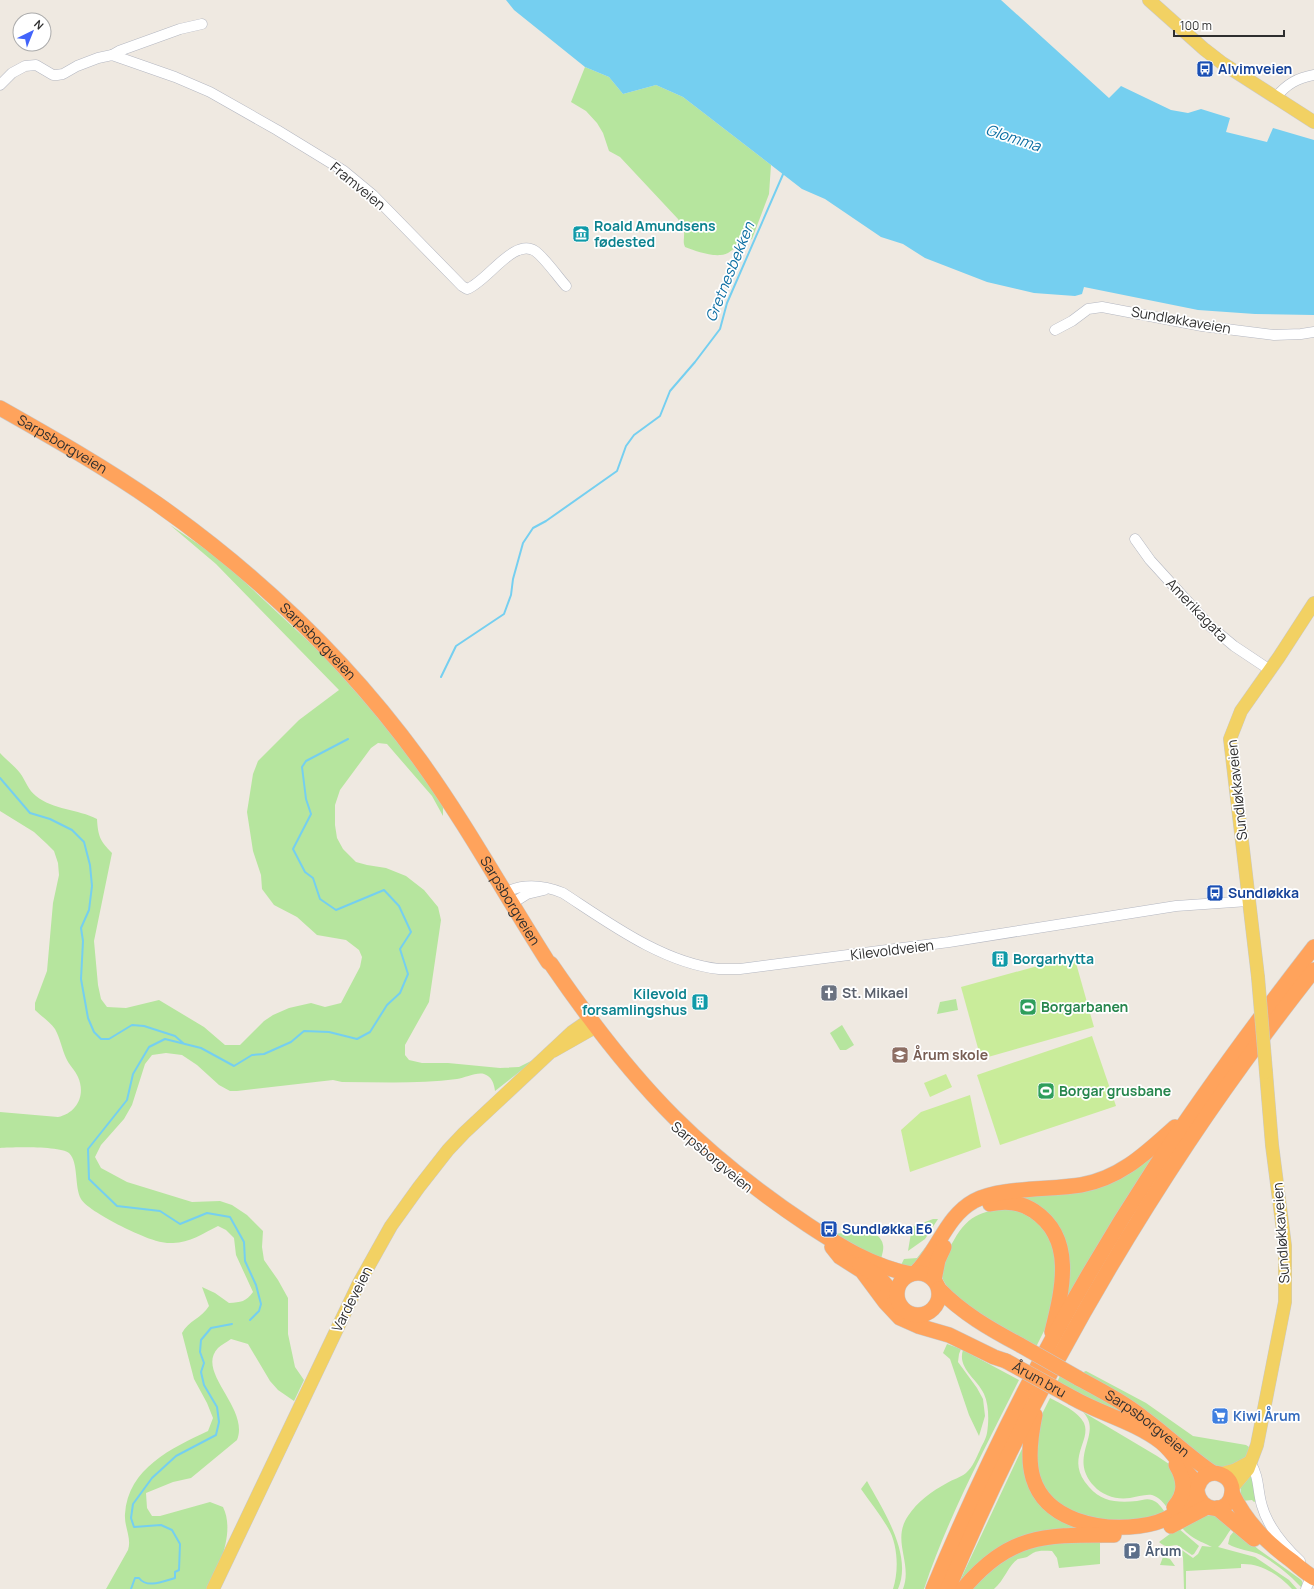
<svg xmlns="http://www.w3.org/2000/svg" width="1314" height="1589" font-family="Manrope,sans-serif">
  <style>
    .green { fill: #b6e59e }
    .pitch { fill: #c9ec9a }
    .water { fill: #75cff0 }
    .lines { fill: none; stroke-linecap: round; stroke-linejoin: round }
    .stream { stroke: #75cff0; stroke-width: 2 }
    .minor-casing { stroke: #b4b7c1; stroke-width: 11 }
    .major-casing { stroke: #c9c9c9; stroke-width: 14 }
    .highway-casing { stroke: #c9c9c9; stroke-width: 16 }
    .minor { stroke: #fff; stroke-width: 10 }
    .major { stroke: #f2d163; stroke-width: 13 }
    .highway { stroke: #ffa35c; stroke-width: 15 }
    .major-bridge-casing { stroke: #c9c9c9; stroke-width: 14; stroke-linecap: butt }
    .highway-bridge-casing { stroke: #c9c9c9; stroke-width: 16; stroke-linecap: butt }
    .major-bridge { stroke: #f2d163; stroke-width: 13 }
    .highway-bridge { stroke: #ffa35c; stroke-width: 15 }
    .labels { text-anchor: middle; stroke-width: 3.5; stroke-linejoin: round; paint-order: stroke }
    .transit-label { font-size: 14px; font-weight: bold; fill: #164399; stroke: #fff; text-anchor: start }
    .street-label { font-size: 14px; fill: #2e2e2e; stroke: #fff }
    .culture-label { font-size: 14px; font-weight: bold; fill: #0d838f; stroke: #fff; text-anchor: start }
    .worship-label { font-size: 14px; font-weight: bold; fill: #5b616d; stroke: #fff; text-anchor: start }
    .leisure-label { font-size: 14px; font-weight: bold; fill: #27864d; stroke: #fff; text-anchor: start }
    .education-label { font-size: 14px; font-weight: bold; fill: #785e54; stroke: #fff; text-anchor: start }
    .shop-label { font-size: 14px; font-weight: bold; fill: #366cbe; stroke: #fff; text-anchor: start }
    .service-label { font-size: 14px; font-weight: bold; fill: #4e5e75; stroke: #fff; text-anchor: start }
    .water-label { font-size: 15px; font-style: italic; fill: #0d6fa3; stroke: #fff }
  </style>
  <rect width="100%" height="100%" fill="#efe9e1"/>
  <g class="green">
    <path d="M 585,67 L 609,77 L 623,94 L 656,85 L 683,97 L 771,165 L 769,194 L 752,239 C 742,241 736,248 728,253 C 716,259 696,251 685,247 C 683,242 684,241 684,236 C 685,230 681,224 678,219 L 620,157 L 609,151 L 603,133 L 597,123 L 586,111 L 571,102 Z"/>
    <path d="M 170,525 L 219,558 L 323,655 L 387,727 L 443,802 L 443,816 L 432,796 L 387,744 L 378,743 L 371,748 L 340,790 L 335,805 L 335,825 L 337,838 L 343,849 L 356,862 L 367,865 L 386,868 L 406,876 L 424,890 L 438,907 L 441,920 L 429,1002 L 405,1045 L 405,1055 L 409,1060 L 422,1063 L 448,1063 L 500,1068 L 519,1067 L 537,1058 L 495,1091 C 494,1083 492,1077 484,1074 C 476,1072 465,1078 457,1079 C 419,1084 380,1082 342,1082 L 333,1080 L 237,1091 L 230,1091 L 219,1085 L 197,1065 L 182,1055 L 166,1053 L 152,1055 L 145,1064 L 132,1105 L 124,1119 L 101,1145 L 95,1157 L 101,1168 L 127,1182 L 192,1202 L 220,1201 L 232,1205 L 247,1215 L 263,1231 L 262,1247 L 264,1260 L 278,1280 L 288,1298 L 288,1334 L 295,1367 L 304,1380 L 294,1401 L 278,1390 L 270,1381 L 248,1344 L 231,1339 C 227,1342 221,1345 218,1348 C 195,1372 250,1408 237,1440 L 191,1478 L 173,1482 L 146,1493 L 147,1508 L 152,1516 L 160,1516 L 210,1502 L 223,1507 C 235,1531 220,1567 207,1589 L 106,1589 L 128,1550 C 132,1538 124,1527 125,1514 C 128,1468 172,1448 208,1431 L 213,1418 L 207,1403 L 194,1379 L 182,1333 C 188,1321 202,1318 209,1306 L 202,1287 L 215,1293 L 229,1303 C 241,1302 246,1302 253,1292 L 236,1255 L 234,1238 L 226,1230 L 218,1226 C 204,1233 189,1243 173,1243 C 169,1243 165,1243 161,1242 C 147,1240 88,1212 81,1199 C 74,1186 79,1163 69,1153 C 61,1146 12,1147 0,1148 L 0,1112 L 58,1117 C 77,1113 86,1095 78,1077 C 75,1070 69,1065 66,1058 C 62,1049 60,1038 55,1029 C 50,1022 41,1016 35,1010 L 35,1003 L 47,971 L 53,903 L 59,875 L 58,863 L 54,851 L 47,844 L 34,832 L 0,811 L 0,753 C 6,760 15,766 20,773 C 26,781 28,790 36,796 C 53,810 78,809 97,819 C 98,836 100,841 112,853 L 94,941 L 98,985 L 101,999 L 107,1007 L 126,1008 L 159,1000 L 204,1027 L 225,1045 L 240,1045 L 264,1021 L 273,1015 L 289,1008 L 311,1003 L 325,1007 L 341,1003 L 360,967 L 362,957 L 359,950 L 346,940 L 317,935 L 297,917 L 274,905 L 262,889 L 261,875 L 253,851 L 247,812 L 253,774 L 258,761 L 299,720 L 339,690 L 216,564 Z"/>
    <polygon points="956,999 958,1010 937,1014 940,1002"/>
    <polygon points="842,1025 854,1045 846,1050 840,1050 830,1033"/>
    <polygon points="1162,1144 1061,1309 1066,1259 1018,1196 1087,1189"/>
    <path d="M 1014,1208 L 1046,1227 L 1059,1267 L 1047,1325 L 1036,1347 C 1013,1334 941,1299 941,1271 C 940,1261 949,1249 954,1240 C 969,1213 985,1210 1014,1208 Z"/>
    <polygon points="933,1219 938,1219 925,1239 908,1251 912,1227"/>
    <path d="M 865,1231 C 873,1231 882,1237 883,1245 C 884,1249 882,1255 881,1259 L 833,1234 Z"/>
    <polygon points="931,1240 913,1269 901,1265 904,1259 917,1258"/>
    <polygon points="947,1344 961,1349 959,1354 958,1362 977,1388 983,1399 985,1416 979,1436 969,1415 950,1359 943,1353"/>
    <path d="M 963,1350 L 1019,1380 C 985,1448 948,1517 924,1589 L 903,1589 C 913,1563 891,1541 908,1516 C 917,1502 932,1491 947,1483 C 953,1479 960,1478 966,1473 C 973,1467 976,1458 980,1450 C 982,1445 986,1439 987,1433 C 989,1421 989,1405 984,1394 C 977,1379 957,1368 963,1350 Z"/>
    <polygon points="1086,1371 1146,1403 1193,1436 1246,1445 1249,1447 1248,1456 1233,1467 1213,1468 1081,1373"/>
    <polygon points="1061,1374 1145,1422 1056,1384"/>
    <path d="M 1050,1398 C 1061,1404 1078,1411 1084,1423 C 1092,1441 1064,1459 1089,1487 C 1102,1502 1118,1503 1137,1501 C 1142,1500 1147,1498 1152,1500 C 1158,1502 1161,1507 1165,1512 L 1148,1521 L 1081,1518 L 1046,1495 L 1034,1459 L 1042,1414 Z"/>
    <path d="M 1083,1412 L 1157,1456 L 1169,1464 L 1179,1482 L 1168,1509 C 1164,1503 1159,1497 1152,1495 C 1145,1494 1137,1497 1130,1498 C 1117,1500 1103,1496 1094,1486 C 1067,1456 1104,1434 1083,1412 Z"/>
    <polygon points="1028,1436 1027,1473 1078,1525 1076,1534 1035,1536 956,1589"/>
    <path d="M 1252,1473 L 1256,1501 L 1254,1502 L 1252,1500 L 1242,1501 C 1239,1485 1241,1484 1252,1473 Z"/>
    <path d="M 867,1481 C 883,1510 913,1555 898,1589 L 893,1589 C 899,1571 898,1544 888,1528 C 880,1514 870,1502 861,1489 Z"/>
    <path d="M 1211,1515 L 1217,1516 L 1233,1527 C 1227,1533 1224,1542 1218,1547 L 1255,1557 L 1289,1580 L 1297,1589 L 1292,1589 C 1279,1575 1261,1563 1241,1564 L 1241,1568 L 1186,1571 L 1186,1589 L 1184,1589 L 1183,1557 L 1181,1554 L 1173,1549 L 1175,1547 L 1179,1548 L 1193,1558 L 1198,1554 L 1202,1546 L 1212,1547 C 1198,1540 1192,1539 1180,1526 L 1204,1516 Z"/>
    <path d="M 1178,1528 L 1199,1546 L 1194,1554 L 1192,1555 L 1177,1545 C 1168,1546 1166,1548 1159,1542 Z"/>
    <path d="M 1236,1529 L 1258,1549 L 1300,1579 L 1302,1581 L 1303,1587 L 1301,1587 C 1298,1584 1295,1581 1292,1578 C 1283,1569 1271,1561 1261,1555 C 1250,1550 1238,1550 1228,1544 L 1230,1536 Z"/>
    <path d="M 1100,1541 L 1100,1564 L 1059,1568 L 1057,1558 L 1052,1551 C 1045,1551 1039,1550 1033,1553 C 1031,1554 1029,1556 1027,1557 C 1025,1558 1021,1558 1018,1559 C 1009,1564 1004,1581 994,1589 L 968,1589 L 989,1567 L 1034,1543 Z"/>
    <polygon points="1163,1557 1170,1559 1175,1566 1160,1565"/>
  </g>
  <g class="pitch">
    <polygon points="1074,956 1094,1027 981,1059 961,987"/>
    <polygon points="1092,1036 1116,1106 1000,1145 977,1075"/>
    <polygon points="946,1074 952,1087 930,1097 924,1083"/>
    <polygon points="970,1095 981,1147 910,1172 901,1130 921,1112"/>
  </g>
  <polygon class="water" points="506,0 1001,0 1109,98 1121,86 1171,110 1188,113 1201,109 1230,118 1226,132 1267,142 1273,128 1314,140 1314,315 1255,314 1198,310 1084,287 1082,294 1075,296 1034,293 987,282 925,258 903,244 881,237 825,199 802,189 683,97 656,85 623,94 609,77 585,67 514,10"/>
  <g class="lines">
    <g class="stream">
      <polyline points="441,677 456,646 504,614 511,595 513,579 523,543 533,528 546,521 617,471 626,446 634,435 660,416 670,391 695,362 720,329 727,303 784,172"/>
      <polyline points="0,778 30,813 50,819 72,830 84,842 90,865 92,886 89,910 81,928 83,941 81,979 88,1018 94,1032 101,1039 109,1039 132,1025 144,1026 175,1036 183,1043"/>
      <polyline points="250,1320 259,1311 261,1304 256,1285 245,1261 244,1242 230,1217 207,1213 180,1224 160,1211 117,1206 89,1179 88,1149 127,1100 133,1074 149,1047 165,1039 201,1048 234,1066 252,1055 264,1054 291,1042 304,1031 329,1032 357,1039 370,1032 387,1005 400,993 408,974 400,949 411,932 399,906 384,890 336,910 320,899 313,878 305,872 293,849 311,814 306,799 302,767 306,761 348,739"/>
      <path d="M 131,1589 L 135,1578 L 139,1578 C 147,1589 164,1581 175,1578 L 175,1572 L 179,1570 L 180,1544 L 172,1530 L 161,1525 L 134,1527 L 131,1518 L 133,1504 L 152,1478 L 176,1456 L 216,1435 L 219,1422 L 217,1407 L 204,1385 L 201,1372 L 204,1363 L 200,1352 L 201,1340 L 211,1328 L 232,1324"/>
    </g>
    <g class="minor-casing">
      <g id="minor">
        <polyline points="112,55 119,51 180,29 202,24"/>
        <path d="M 0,85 L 12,73 L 25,66 L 36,65 L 53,75 L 57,75 L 63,74 L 77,66 L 98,58 L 112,55 L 175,77 L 210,92 L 277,130 L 344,171 L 373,195 L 462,286 L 467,289 C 487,282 514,237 535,251 C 544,257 558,277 566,286"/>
        <path d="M 1276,97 C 1287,84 1297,78 1314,75"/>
        <polyline points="1055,330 1072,321 1088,309 1102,307 1202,326 1274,335 1301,334 1314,332"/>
        <polyline points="1135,539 1150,560 1210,626 1234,646 1270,670"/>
        <path d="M 504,893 C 523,883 543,885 563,893 C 609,923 663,963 719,969 C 726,969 733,969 740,969 L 949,942 L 1176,906 L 1248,901"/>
        <polyline points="511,904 527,894 544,890"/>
        <path d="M 1250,1462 C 1260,1478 1257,1490 1262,1506 C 1268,1527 1285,1547 1300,1561"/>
        <polyline points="1306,1589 1311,1576"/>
      </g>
    </g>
    <g class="major-casing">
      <g id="major">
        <polyline points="1149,0 1204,49 1222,63 1314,122"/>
        <polyline points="1258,977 1230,739 1241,711 1279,657 1314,603"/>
        <polyline points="1220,1474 1235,1470 1250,1462"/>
        <polyline points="1232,1488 1248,1469 1257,1445 1285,1302 1285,1246 1272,1145 1266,1072"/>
        <polyline points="213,1589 358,1285 391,1226 419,1187 448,1150 464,1133 572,1032 585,1023 593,1022 590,1030 553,1051"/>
      </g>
    </g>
    <g class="highway-casing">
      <g id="highway">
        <path id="s1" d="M 0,408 C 53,438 106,468 156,503 C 257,574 348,661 420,760 C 467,825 505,895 548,962 L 551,964 C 588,1018 628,1071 674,1117 C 715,1158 760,1193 808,1225 C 840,1246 873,1267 911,1274"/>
        <path d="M 990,1204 C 1004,1201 1021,1202 1034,1211 C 1076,1239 1062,1291 1052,1332"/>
        <polyline points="832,1247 840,1257 862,1271 885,1302 900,1318 918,1326 949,1335 994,1357 1006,1361"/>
        <polyline points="860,1265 878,1276 897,1298"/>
        <path d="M 915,1273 C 938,1252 945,1217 974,1201 C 1000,1187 1051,1190 1081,1185 C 1121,1178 1147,1152 1175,1127"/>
        <circle cx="918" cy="1294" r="21"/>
        <polyline points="934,1280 938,1260 944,1247"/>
        <path d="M 939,1289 C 962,1313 990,1329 1020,1345"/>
        <path id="s2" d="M 1078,1378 C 1102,1391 1125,1403 1146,1420 C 1169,1437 1189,1457 1213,1473"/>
        <path d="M 1073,1398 C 1101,1414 1135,1422 1161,1442 C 1176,1454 1184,1472 1198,1484"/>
        <path d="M 1035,1415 C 1031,1434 1027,1458 1033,1478 C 1046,1521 1100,1531 1139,1526 C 1164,1523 1184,1513 1196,1491 C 1199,1485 1199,1480 1205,1476 C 1217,1468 1234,1478 1232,1493 C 1229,1515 1199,1513 1197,1490"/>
        <path d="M 1232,1493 C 1246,1522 1266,1542 1292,1561 C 1299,1567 1306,1573 1314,1578"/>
        <path d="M 1174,1507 C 1186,1494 1185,1480 1176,1465"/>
        <polyline points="1217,1508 1254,1539"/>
        <polyline points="1171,1526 1207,1507"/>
        <path d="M 933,1589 C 994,1442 1068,1300 1155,1167 C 1205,1091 1259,1018 1314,947"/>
        <path d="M 948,1589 C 1013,1433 1095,1283 1188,1143 C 1228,1083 1270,1026 1314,970"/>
        <path d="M 963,1589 C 1011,1533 1045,1535 1114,1535"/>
      </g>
    </g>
    <use href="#minor" class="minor"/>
    <use href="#major" class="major"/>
    <use href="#highway" class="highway"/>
    <g class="major-bridge-casing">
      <polyline id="major-bridge" points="1258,977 1266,1072"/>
    </g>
    <g class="highway-bridge-casing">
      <g id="highway-bridge">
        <polyline points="1020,1345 1078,1378"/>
        <path id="s3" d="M 1006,1361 L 1073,1398"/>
      </g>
    </g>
    <use href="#major-bridge" class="major-bridge"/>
    <use href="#highway-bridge" class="highway-bridge"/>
  </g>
  <defs>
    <g id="bus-square" transform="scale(0.9)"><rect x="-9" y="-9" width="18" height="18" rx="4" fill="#1a4fb4" stroke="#fff"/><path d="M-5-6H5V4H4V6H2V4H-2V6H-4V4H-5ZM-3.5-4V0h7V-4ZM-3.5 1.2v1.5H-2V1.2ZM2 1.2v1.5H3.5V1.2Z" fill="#fff"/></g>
    <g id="museum-square" transform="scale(0.9)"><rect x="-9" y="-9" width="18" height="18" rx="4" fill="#0f9aa8" stroke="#fff"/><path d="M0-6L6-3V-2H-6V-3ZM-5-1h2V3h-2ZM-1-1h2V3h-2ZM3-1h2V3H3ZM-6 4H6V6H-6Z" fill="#fff"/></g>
    <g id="building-square" transform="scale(0.9)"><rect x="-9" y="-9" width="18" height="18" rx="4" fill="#0f9aa8" stroke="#fff"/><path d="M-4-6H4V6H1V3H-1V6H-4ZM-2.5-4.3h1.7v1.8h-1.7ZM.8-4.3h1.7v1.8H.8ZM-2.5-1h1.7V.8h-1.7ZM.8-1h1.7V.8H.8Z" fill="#fff"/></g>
    <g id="church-square" transform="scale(0.9)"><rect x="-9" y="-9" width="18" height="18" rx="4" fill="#6b7280" stroke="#fff"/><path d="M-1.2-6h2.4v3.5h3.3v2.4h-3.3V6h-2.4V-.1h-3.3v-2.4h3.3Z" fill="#fff"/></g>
    <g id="stadium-square" transform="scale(0.9)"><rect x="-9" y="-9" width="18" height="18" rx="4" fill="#2e9e5b" stroke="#fff"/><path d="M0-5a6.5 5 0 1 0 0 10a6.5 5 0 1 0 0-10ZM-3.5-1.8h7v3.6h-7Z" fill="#fff"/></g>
    <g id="school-square" transform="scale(0.9)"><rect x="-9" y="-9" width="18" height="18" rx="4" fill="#8d6e63" stroke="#fff"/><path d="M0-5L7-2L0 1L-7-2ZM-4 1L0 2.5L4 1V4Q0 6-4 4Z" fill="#fff"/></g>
    <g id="supermarket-square" transform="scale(0.9)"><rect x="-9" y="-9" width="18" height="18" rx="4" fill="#3f7fe0" stroke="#fff"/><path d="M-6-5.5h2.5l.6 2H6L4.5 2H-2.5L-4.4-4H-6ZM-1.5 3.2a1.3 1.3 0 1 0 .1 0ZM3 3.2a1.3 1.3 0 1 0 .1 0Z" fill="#fff"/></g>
    <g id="parking-square" transform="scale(0.9)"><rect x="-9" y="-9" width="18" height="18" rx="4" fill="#5c6f8a" stroke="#fff"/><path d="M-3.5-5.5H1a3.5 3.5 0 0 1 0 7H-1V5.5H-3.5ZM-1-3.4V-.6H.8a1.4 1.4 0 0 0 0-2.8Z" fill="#fff"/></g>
  </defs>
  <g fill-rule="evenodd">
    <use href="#bus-square" x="1205" y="69"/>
    <use href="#museum-square" x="581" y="234"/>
    <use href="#bus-square" x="1215" y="893"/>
    <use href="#building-square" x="1000" y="959"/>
    <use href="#church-square" x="829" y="993"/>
    <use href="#building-square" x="700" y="1002"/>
    <use href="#stadium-square" x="1028" y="1007"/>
    <use href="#school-square" x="900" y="1055"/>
    <use href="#stadium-square" x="1046" y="1091"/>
    <use href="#bus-square" x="829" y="1229"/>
    <use href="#supermarket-square" x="1220" y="1416"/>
    <use href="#parking-square" x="1132" y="1551"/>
  </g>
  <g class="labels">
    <g class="transit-label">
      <text x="1218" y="74">Alvimveien</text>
      <text x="1228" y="898">Sundløkka</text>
      <text x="842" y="1234">Sundløkka E6</text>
    </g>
    <g class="street-label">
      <text transform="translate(358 186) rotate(39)" y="5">Framveien</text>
      <text transform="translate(1181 320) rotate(10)" y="5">Sundløkkaveien</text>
      <text dy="5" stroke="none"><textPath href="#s1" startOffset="72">Sarpsborgveien</textPath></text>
      <text transform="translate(1197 610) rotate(46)" y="5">Amerikagata</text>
      <text dy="5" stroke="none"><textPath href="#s1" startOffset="396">Sarpsborgveien</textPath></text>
      <text transform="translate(1237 790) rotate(-96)" y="5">Sundløkkaveien</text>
      <text dy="5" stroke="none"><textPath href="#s1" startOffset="720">Sarpsborgveien</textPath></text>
      <text transform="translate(892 950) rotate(-7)" y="5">Kilevoldveien</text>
      <text transform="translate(712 1157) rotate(40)" y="5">Sarpsborgveien</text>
      <text transform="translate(1281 1233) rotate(-94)" y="5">Sundløkkaveien</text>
      <text transform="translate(352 1299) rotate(-63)" y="5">Vardeveien</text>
      <text dy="5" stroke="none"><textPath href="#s3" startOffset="38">Årum bru</textPath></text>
      <text dy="5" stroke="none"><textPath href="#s2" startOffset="83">Sarpsborgveien</textPath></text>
    </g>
    <g class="culture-label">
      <text x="594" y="231">Roald Amundsens<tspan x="594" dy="16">fødested</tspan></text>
      <text x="1013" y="964">Borgarhytta</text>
      <text x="687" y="999" text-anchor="end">Kilevold<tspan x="687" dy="16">forsamlingshus</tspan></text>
    </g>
    <g class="worship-label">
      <text x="842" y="998">St. Mikael</text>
    </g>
    <g class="leisure-label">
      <text x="1041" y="1012">Borgarbanen</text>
      <text x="1059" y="1096">Borgar grusbane</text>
    </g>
    <g class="education-label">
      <text x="913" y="1060">Årum skole</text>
    </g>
    <g class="shop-label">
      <text x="1233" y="1421">Kiwi Årum</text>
    </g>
    <g class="service-label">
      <text x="1145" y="1556">Årum</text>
    </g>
    <g class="water-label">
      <text transform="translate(1013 138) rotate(18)" y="5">Glomma</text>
      <text transform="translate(730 272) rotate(-68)" y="5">Gretnesbekken</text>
    </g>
  </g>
  <g transform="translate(32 32) rotate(43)"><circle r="19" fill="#ffffff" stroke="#ababab"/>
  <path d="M0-3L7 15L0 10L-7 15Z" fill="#4264fb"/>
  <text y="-6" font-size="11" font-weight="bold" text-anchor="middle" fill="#2e2e2e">N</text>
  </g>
  <path d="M1174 30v6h110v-6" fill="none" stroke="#2e2e2e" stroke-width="2"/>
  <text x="1180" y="30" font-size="12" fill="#2e2e2e" stroke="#ffffff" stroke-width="3" paint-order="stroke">100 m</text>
</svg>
